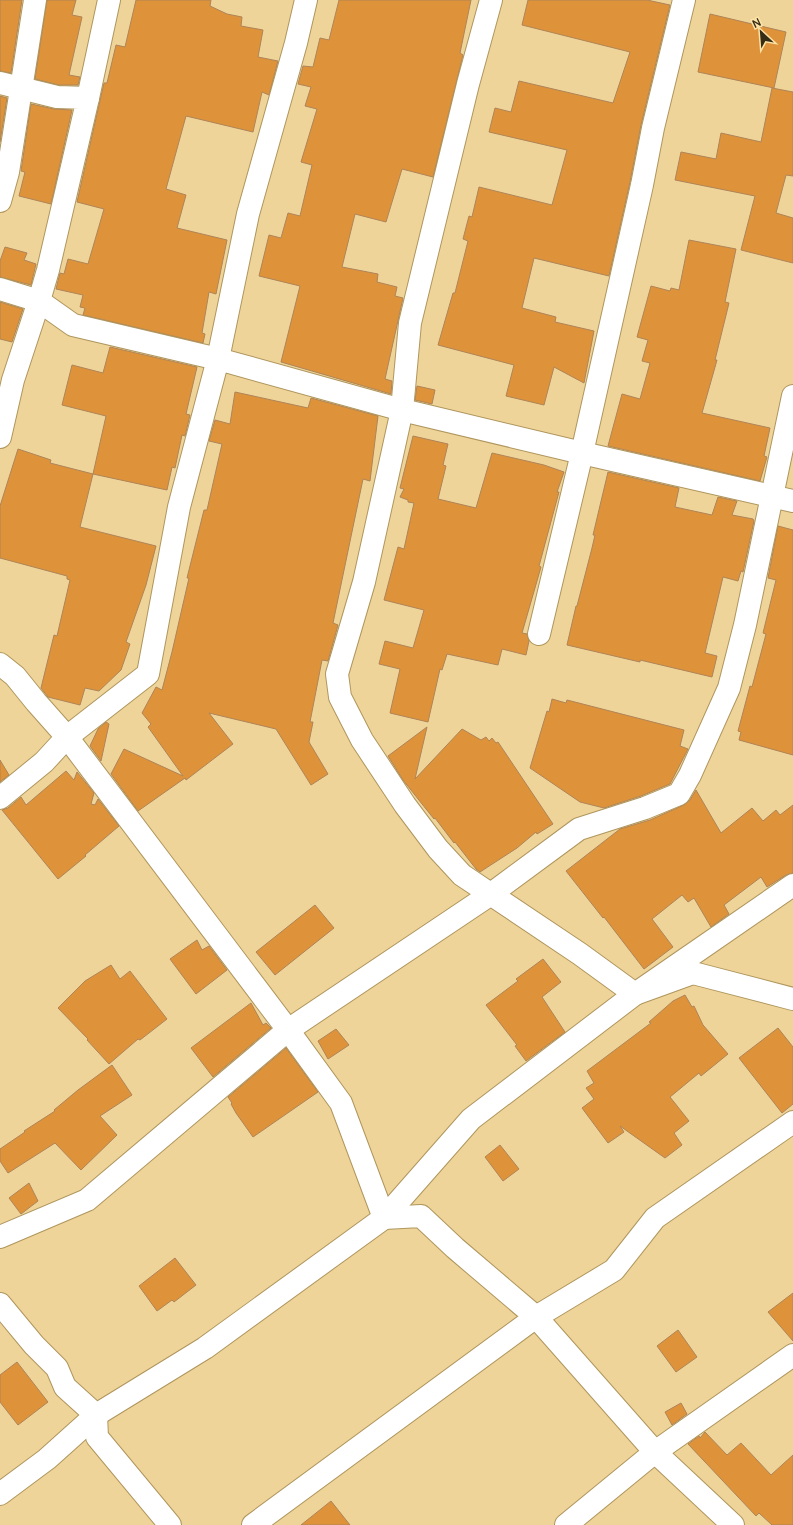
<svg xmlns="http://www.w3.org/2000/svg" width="793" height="1525" font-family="Manrope,sans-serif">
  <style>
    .building { fill: #de933a; stroke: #af8457 }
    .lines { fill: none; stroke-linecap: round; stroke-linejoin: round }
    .street-casing { stroke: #af965d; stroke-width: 24 }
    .street { stroke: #fff; stroke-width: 22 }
  </style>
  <rect width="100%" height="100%" fill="#efd499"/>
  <g class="building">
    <polygon points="0,0 22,0 11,73 0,71"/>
    <polygon points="47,0 76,0 72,15 82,17 69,75 80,77 78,85 59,85 35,79"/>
    <polygon points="136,0 211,0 210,6 227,14 242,17 241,26 263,30 258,57 278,61 269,95 262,92 253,132 186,116 166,189 186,195 177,228 227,240 216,294 209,292 202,333 205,334 203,343 83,315 85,308 80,307 83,295 56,289 60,273 64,274 68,259 88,264 104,209 77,202 104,83 107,83 116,45 125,47"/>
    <polygon points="339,0 471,0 460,53 463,55 433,177 402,169 386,222 355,214 342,267 378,274 377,282 397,287 395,296 403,298 385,379 392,381 391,394 281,362 300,286 259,276 269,235 281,238 288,213 300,216 312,165 301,162 317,109 305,106 311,87 298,84 303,66 313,67 320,38 329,40"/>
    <polygon points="528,0 647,0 670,5 641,125 630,182 609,276 534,258 522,308 556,317 555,322 594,331 584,383 554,367 544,405 506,396 514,365 438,345 453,293 455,293 468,241 463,239 469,216 472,217 479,187 552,205 567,150 489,132 495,108 511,112 519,81 613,103 630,52 522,25"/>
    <polygon points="710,14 786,32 774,88 698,72"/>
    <polygon points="772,88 793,92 793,176 786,175 776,213 793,218 793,263 741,250 755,196 675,180 681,152 716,159 721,133 761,142"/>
    <polygon points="0,96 7,98 0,142"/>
    <polygon points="31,104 54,109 72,110 51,204 19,196 25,172 21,171"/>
    <polygon points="689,240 736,249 725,302 729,303 715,360 717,360 702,413 770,428 764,456 767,457 760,481 608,446 622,394 640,399 650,363 642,361 648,340 637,337 651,286 670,291 671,288 679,290"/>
    <polygon points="5,247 27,253 24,260 36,264 31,285 0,277 0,261"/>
    <polygon points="0,302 23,309 12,342 0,339"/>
    <polygon points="110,347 197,367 186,414 190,415 185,436 182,435 175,468 172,467 167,490 93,474 106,416 62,405 72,365 103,373"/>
    <polygon points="417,386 435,390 432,404 415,400"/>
    <polygon points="235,392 308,408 311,398 378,416 370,481 363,479 333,623 338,625 328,661 322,660 310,722 313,722 309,742 328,774 311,785 276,729 209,713 233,744 186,780 185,778 138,811 111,774 124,749 183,776 148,727 151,724 142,713 156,687 162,690 172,652 189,578 187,578 204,510 207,510 222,444 209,441 215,420 230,424"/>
    <polygon points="413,436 448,444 443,465 446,466 438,499 476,508 492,453 544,465 564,472 557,492 559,492 539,566 541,567 522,633 527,634 529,641 526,655 502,649 498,665 447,654 442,670 440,669 428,722 390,713 400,669 379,664 385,641 413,648 424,610 384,600 398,547 404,549 414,503 408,502 408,500 400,497 404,489 400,488"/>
    <polygon points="18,449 51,460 50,463 93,474 80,527 156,546 146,585 126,642 130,644 121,670 99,691 85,688 80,705 48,697 41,688 54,635 57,636 70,580 67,579 67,576 0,558 0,506"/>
    <polygon points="608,472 679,488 675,507 712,515 718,497 737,501 732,515 753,519 754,521 743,572 741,571 738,581 723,577 705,653 717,656 712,677 640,660 640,662 567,645 576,606 577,606 592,548 595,535 593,535"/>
    <polygon points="778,526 793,530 793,755 739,740 741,732 738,731 750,686 752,687 766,634 763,633 776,580 768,578"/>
    <polygon points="552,699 566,703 567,700 684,730 680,746 688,749 670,784 641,796 604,808 580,802 530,768 547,711 549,712"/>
    <polygon points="106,722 109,724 101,761 90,746 98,729"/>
    <polygon points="427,727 415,779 462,729 481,740 486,737 489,741 492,738 496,743 498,742 553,824 537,834 536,832 517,848 480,872 476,869 455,842 454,843 435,818 434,819 403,780 388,756"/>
    <polygon points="0,760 9,775 0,782"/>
    <polygon points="66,771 74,780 77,772 94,793 91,804 95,805 98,799 119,826 85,855 86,856 58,879 2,810 8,808 21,797 26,805"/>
    <polygon points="696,790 721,833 752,808 763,821 776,810 780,815 793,805 793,873 786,875 767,887 761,877 724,905 729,914 711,927 694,898 688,902 682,895 652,919 673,947 644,969 604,917 603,918 566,871 620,829 650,820 684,805 690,800"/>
    <polygon points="315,905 334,928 275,975 256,952"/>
    <polygon points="197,940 202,950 209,946 227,970 196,994 170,959"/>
    <polygon points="543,959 561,982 542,997 565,1032 526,1061 515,1046 517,1045 486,1005 518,981 516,979"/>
    <polygon points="111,965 120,979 130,971 167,1019 140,1040 138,1039 109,1064 87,1040 88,1039 58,1008 85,981"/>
    <polygon points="685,995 692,1007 694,1006 703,1025 728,1054 701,1076 699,1073 670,1097 689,1121 674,1133 682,1145 665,1158 620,1126 624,1132 608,1143 582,1108 594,1099 586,1088 594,1083 587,1071 651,1023 649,1022 673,1001"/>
    <polygon points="251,1003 263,1025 266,1023 271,1028 213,1077 191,1048"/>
    <polygon points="778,1028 793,1047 793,1104 782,1113 739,1058"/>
    <polygon points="336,1029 349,1045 328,1059 318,1041"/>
    <polygon points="286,1048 318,1092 253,1137 236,1113 231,1104 232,1103 228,1097"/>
    <polygon points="112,1065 132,1095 100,1116 117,1135 81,1170 55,1143 8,1173 0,1161 0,1149 25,1132 24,1131 55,1111 54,1110 78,1090"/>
    <polygon points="500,1145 519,1169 503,1181 485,1157"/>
    <polygon points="29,1183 38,1201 21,1214 9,1198"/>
    <polygon points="175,1258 196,1285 174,1302 172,1300 157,1311 139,1286"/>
    <polygon points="793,1293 793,1341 768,1312"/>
    <polygon points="678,1330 697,1357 676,1372 657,1346"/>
    <polygon points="17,1362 48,1402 18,1425 0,1402 0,1375"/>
    <polygon points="681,1403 687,1414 672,1425 665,1412"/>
    <polygon points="705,1432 727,1455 741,1443 771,1475 793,1455 793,1525 772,1525 759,1513 756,1516 688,1444 699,1436 700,1438"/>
    <polygon points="331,1501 350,1525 301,1525"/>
  </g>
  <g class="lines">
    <g class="street-casing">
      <g id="street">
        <polyline points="491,0 468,84 410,323 402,410 364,582 337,674 340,697 362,740 405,805 438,849 462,875 580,954 635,994 693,973 793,999"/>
        <polyline points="0,83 57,97 88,98 48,270 39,301 13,380 0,437"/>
        <polyline points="88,98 109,0"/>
        <polyline points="0,201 8,172 35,0"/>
        <polyline points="0,289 39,301 73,325 218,359 248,214 296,43 306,0"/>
        <polyline points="539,634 582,453 642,185 653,128 684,0"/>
        <polyline points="0,664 15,676 36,702 67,737 288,1030 341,1103 384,1218 421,1216 455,1248 536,1317 655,1452 733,1525"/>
        <polyline points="0,798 44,762 67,737 148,674 179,507 218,359 402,410 582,453 793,501"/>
        <polyline points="0,1237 87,1200 288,1030 491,894 579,829 645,808 679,794 690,775 729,688 745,625 793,396"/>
        <polyline points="0,1304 34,1345 57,1368 65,1387 96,1415 97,1437 170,1525"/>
        <polyline points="0,1494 47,1459 96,1415 205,1348 384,1218 471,1119 635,994 793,885"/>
        <polyline points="253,1525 536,1317 614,1270 655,1218 793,1122"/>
        <polyline points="566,1525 655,1452 793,1355"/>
      </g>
    </g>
    <use href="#street" class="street"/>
  </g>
  <g transform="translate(761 32) rotate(334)" stroke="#fce2a6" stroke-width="3" paint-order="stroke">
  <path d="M0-3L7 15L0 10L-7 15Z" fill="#372d15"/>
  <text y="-6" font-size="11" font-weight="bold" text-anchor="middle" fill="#372d15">N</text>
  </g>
</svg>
